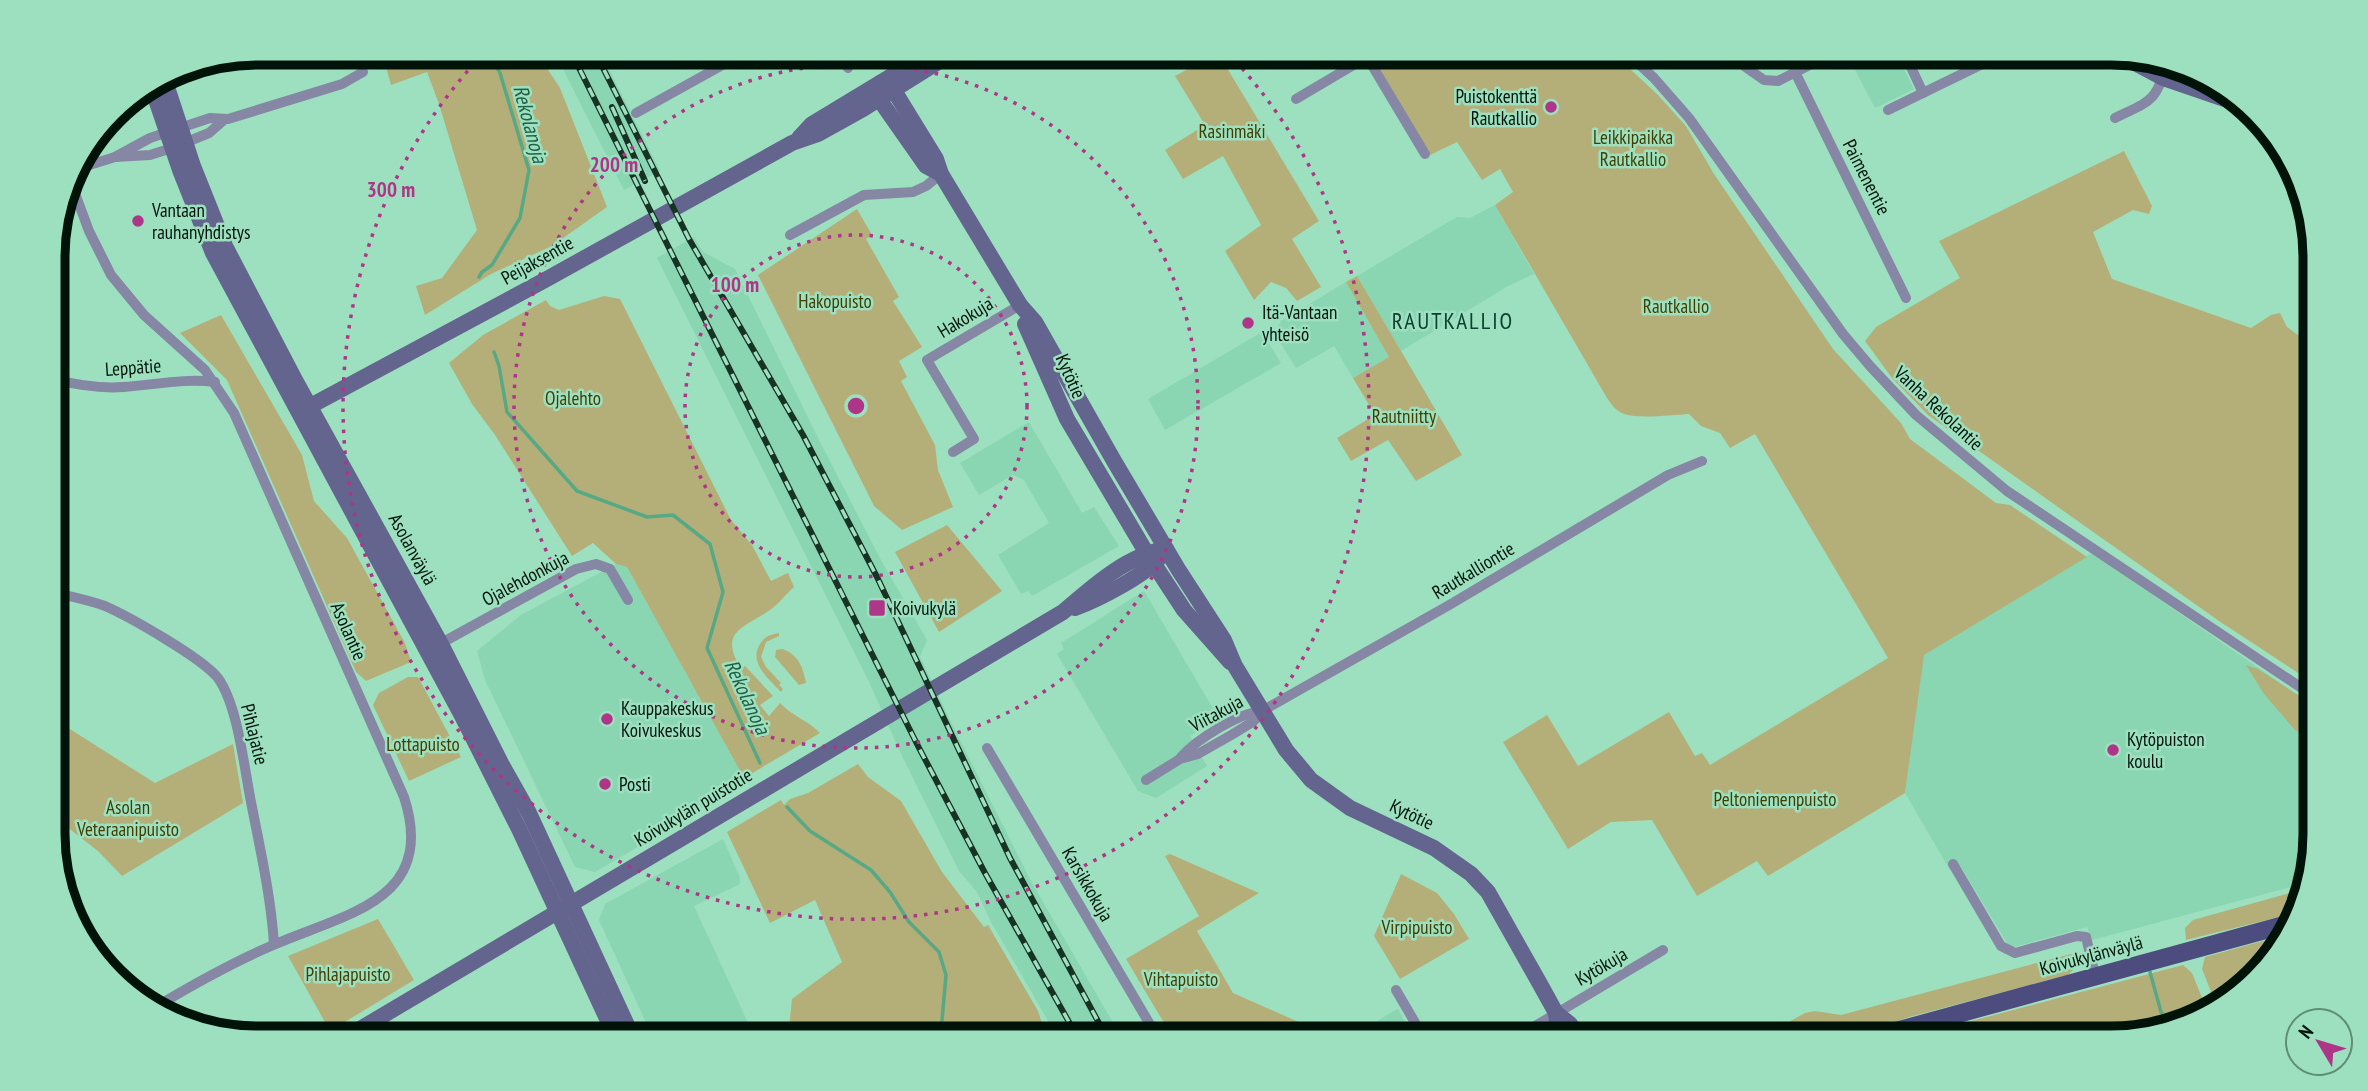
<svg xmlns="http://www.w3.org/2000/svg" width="2368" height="1091" font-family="'PT Sans Narrow',sans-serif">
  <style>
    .built { fill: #8ad5b2 }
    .green { fill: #b4af79 }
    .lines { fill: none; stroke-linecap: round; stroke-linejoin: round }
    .stream { stroke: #57a985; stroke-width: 3.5 }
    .street { stroke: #8687a5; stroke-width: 10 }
    .secondary { stroke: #64658f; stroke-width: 16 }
    .primary { stroke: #4c4c7f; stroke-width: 18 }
    .rail-casing { stroke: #183224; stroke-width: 6 }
    .rail { stroke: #9de0bf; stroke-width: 3.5; stroke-dasharray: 10; stroke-linecap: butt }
    .ring { fill: none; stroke: #af3588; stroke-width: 3.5; stroke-dasharray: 3.5 7 }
    .poi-dot { fill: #af3588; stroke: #9de0bf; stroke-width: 2.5 }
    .labels { text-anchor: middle; stroke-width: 5; stroke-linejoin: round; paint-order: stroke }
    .poi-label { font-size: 19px; fill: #001309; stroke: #9de0bf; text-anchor: start }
    .park-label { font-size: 19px; fill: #433d00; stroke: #9de0bf }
    .street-label { font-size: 19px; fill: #001309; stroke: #9de0bf }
    .water-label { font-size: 21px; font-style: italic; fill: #216046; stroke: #9de0bf }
    .quarter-label { font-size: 23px; letter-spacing: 2px; fill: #0d422e; stroke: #9de0bf }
    .rim { fill: none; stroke: #001309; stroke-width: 9 }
    .centre { fill: #af3588; stroke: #9de0bf; stroke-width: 3.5 }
    .ring-label { font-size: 21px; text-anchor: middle; font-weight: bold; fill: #af3588; stroke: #9de0bf; stroke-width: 5; stroke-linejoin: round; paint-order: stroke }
  </style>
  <rect width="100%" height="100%" fill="#9de0bf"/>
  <g class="built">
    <polygon points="555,53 601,53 660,171 624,190"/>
    <polygon points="1860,53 1896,53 1914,89 1875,108 1849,58"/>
    <polygon points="1495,205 1534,274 1508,286 1401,351 1357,276 1457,217 1470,218"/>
    <polygon points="694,237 703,252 735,269 819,440 882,562 927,640 920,657 952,724 1032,883 1122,1038 1058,1038 991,922 977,892 959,871 902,756 869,682 657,258"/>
    <polygon points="1346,282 1389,357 1353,378 1334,346 1296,368 1275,334 1281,321"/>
    <polygon points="1262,332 1281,363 1165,430 1148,399"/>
    <polygon points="1029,422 1082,513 1094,507 1119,546 1032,596 1028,591 1021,594 998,555 1049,523 1024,480 1013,475 979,495 960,463"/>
    <polygon points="2092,553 2315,707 2315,834 2306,883 2092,940 2087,927 2010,948 1960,865 1950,870 1905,793 1923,655"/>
    <polygon points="616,564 627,567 744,778 697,812 595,872 575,867 485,680 477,651 521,615"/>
    <polygon points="1144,591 1219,719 1190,736 1207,766 1156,798 1138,791 1057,654 1064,649 1061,643"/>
    <polygon points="723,839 740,878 740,884 694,906 755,1038 653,1038 599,920 605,904"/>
    <polygon points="1398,1009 1414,1038 1350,1038 1397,1009"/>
  </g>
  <g class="green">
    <polygon points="382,53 537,53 560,88 607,207 552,246 491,274 425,315 416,286 442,278 477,230 439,104 427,72 391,85"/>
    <polygon points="1218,53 1319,221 1292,239 1321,287 1297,301 1286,288 1271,282 1254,300 1225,251 1261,225 1223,156 1183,179 1165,150 1205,125 1175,76"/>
    <path d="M 1369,53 L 1613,53 L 1658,95 L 1686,126 L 1714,174 L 1833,349 L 1901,423 L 1910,439 L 1996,503 L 2010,505 L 2087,557 L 1924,655 L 1905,793 L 1768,876 L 1757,861 L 1697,896 L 1652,820 L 1611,822 L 1568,849 L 1503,742 L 1547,715 L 1578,766 L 1669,712 L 1695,756 L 1702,753 L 1710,765 L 1888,658 L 1755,434 L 1730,448 L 1720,433 L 1701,426 L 1689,414 C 1672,415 1640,419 1624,414 C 1616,411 1611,404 1607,398 L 1495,205 L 1513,192 L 1500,169 L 1482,180 L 1457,142 L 1430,155 Z"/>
    <polygon points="2124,151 2152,206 2149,214 2133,210 2093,232 2112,279 2251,328 2271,315 2280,313 2287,327 2306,341 2314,335 2315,684 2219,621 1928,415 1892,378 1865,341 1876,327 1960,278 1939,241"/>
    <polygon points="857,209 872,235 866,239 899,297 893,301 922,347 899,361 907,377 901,381 935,445 938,470 953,507 902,530 874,506 758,275"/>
    <polygon points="1357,276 1462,455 1416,481 1388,440 1351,461 1337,438 1375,415 1353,378 1389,357 1346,282"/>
    <path d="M 604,296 L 620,299 L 731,520 L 752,545 L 771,581 L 788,573 L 794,587 C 787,593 781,601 774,607 C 749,627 716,629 741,668 L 745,666 L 773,696 L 760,705 L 769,716 L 780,703 C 792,716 809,721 820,733 L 744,778 L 627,567 L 616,564 L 593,543 L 572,556 L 495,435 L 472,404 L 449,363 L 483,335 L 546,300 L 550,306 L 559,310 Z"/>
    <polygon points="221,315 302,455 314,501 347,538 405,643 411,662 366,681 356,672 227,380 180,333"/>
    <polygon points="947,525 1002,591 939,632 895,552"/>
    <path d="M 779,633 L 779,636 L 766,642 L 761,657 L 766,667 L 781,683 L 779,685 L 783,689 L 781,692 C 769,679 748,663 760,644 C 764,637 771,634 779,633 Z"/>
    <path d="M 782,649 C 798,654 803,667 806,683 L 799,685 L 775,657 L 776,650 Z"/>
    <polygon points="2246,665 2258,669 2315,706 2315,740 2295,730 2264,694"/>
    <polygon points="408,677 418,677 461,757 409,781 373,705 379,693"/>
    <polygon points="54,719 155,783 233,744 243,803 122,876 98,851 54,817"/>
    <polygon points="858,764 868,777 901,801 942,872 984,927 988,925 1038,1011 1047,1038 788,1038 792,999 842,962 815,900 770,923 727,832 781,800 784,805 790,799 808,793"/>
    <polygon points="1170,854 1259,893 1197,931 1233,993 1328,1035 1330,1038 1173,1038 1126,959 1199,916 1165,856"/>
    <polygon points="1401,874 1437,893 1454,914 1469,939 1400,979 1374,936"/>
    <polygon points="2304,889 2302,904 2279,917 2186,940 2185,928 2193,920"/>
    <polygon points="378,919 414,980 330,1031 288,956"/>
    <polygon points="2281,936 2225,1004 2217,1007 2202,969 2205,957"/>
    <polygon points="2071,954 2078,957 2080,963 2068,975 1909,1017 1849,1038 1760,1038 1805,1013 1815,1011 1841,1015"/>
    <polygon points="2183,965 2192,973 2207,1010 2124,1038 1907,1038"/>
  </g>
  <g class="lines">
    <g class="stream">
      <polyline points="479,277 482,272 492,265 520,218 529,170 500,73 488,52"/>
      <polyline points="494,352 499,366 507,412 577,491 647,517 673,515 710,544 723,592 707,648 760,763"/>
      <polyline points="787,807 810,831 871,870 890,892 909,922 939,952 946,975 941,1032 943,1038"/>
      <polyline points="2150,972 2161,1012 2170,1022"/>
    </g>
    <g class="street">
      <polyline points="840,52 848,68"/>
      <polyline points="1364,52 1425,154"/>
      <polyline points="1626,52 1654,78 1689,118 1843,334 1870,366 1916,415 2007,491 2315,697"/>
      <polyline points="1724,52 1764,80 1778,81 1835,52"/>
      <polyline points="1904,52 1923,93"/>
      <polyline points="1795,72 1906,298"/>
      <polyline points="1296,99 1367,57"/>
      <polyline points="1888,110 2007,52"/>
      <polyline points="636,113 746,52"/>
      <path d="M 2115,118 C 2152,100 2154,103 2168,64"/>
      <polyline points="115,157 150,138 210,118 228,119 342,84 363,72"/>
      <polyline points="73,170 115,157 150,155 172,148 209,133 225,119"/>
      <path d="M 70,180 L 89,231 L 111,275 L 144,315 L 205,370 L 234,413 L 404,797 C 438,902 343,914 271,946 C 231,963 194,984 157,1006"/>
      <polyline points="2305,211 2305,210"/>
      <polyline points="790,235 864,195 913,192 926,186 941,174"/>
      <path d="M 53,379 C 77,385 99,389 123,387 C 154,385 184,378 215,382"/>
      <polyline points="953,452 974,439 927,360 1020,305"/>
      <path d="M 54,592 C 71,597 89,600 105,606 C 130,617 202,658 218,678 C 238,706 244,767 251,802 C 260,848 271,897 274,944"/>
      <polyline points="436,646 576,569 596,564 610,569 628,600"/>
      <polyline points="987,748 1158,1038"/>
      <path d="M 1181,757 C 1197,739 1239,713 1262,711"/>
      <polyline points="1146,780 1180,759 1198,754 1233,734 1254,721 1262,711 1451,604 1668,475 1702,461"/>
      <polyline points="1953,864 2001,946 2015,953 2077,936 2086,937 2095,975"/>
      <polyline points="1396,990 1424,1038"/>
      <polyline points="1515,1038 1663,950"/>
    </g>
    <g class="secondary">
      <polyline points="2118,54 2163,78 2233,102"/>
      <polyline points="164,78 193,166 225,246 294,378 441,644 502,765 529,813 633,1038"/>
      <polyline points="880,83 893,89 936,159 941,174 1020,305 1035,322 1114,461 1178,569 1224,640 1235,666 1286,750 1311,780 1350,808 1434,848 1471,874 1488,892 1540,984 1556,1013 1558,1031 1562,1038"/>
      <polyline points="151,85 180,170 213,253 461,714 519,829 616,1038"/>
      <polyline points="879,89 879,99 926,166 941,174"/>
      <polyline points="799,138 812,124 931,52"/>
      <polyline points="1025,324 1067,419 1146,552 1184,610 1230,662"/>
      <polyline points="303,410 545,280 792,143 818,134 863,109 954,52"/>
      <path d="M 1075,608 C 1097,600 1146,575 1160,557"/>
      <polyline points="1556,1013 1570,1024 1579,1038"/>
      <path d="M 345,1038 L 1063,612 C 1092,587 1127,555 1166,549"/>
    </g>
    <polyline class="primary" points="1870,1038 2291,923"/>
    <g class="rail-casing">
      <g id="rail">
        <polyline points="571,52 918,746 985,873 1078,1038"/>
        <polyline points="595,52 689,239 803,435 877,577 1010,858 1107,1038"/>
        <polyline points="612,107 645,181"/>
      </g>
    </g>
    <use href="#rail" class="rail"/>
  </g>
  <g class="ring">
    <circle cx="856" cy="406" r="171"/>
    <circle cx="856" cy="406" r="342"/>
    <path d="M1228 53A513 513 0 1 1 484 53"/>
  </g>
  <g class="poi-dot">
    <circle cx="1551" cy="107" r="7"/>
    <circle cx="138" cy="221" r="7"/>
    <circle cx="1248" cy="323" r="7"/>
    <rect x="868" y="599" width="18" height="18" rx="3.5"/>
    <circle cx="607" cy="719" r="7"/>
    <circle cx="2113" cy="750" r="7"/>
    <circle cx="605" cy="784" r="7"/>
  </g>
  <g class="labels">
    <g class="poi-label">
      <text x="1537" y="103" text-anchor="end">Puistokenttä<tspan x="1537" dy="22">Rautkallio</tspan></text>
      <text x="152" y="217">Vantaan<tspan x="152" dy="22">rauhanyhdistys</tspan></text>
      <text x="1262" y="319">Itä-Vantaan<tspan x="1262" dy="22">yhteisö</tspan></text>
      <text x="893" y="615">Koivukylä</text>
      <text x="621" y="715">Kauppakeskus<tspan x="621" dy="22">Koivukeskus</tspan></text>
      <text x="2127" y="746">Kytöpuiston<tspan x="2127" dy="22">koulu</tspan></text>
      <text x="619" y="791">Posti</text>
    </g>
    <g class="park-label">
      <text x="1232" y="138">Rasinmäki</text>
      <text x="1633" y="144">Leikkipaikka<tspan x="1633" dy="22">Rautkallio</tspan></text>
      <text x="835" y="308">Hakopuisto</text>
      <text x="1676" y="313">Rautkallio</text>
      <text x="573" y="405">Ojalehto</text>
      <text x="1404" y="423">Rautniitty</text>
      <text x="423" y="751">Lottapuisto</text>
      <text x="1775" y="806">Peltoniemenpuisto</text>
      <text x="128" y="814">Asolan<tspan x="128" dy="22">Veteraanipuisto</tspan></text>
      <text x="1417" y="934">Virpipuisto</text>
      <text x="348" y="981">Pihlajapuisto</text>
      <text x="1181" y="986">Vihtapuisto</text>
    </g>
    <g class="street-label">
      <text transform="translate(1867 177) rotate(63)" y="7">Paimenentie</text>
      <text transform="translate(537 260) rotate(-29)" y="7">Peijaksentie</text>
      <text transform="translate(965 317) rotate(-31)" y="7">Hakokuja</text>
      <text transform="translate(133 367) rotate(-4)" y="7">Leppätie</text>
      <text transform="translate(1071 376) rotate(66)" y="7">Kytötie</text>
      <text transform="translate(1939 408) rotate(43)" y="7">Vanha Rekolantie</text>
      <text transform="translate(413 549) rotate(61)" y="7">Asolanväylä</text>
      <text transform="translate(1473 570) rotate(-31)" y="7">Rautkalliontie</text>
      <text transform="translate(525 578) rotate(-28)" y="7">Ojalehdonkuja</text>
      <text transform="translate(349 631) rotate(66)" y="7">Asolantie</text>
      <text transform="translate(1216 713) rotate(-28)" y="7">Viitakuja</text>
      <text transform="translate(255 734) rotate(76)" y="7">Pihlajatie</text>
      <text transform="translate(693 807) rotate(-31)" y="7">Koivukylän puistotie</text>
      <text transform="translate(1412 814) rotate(25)" y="7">Kytötie</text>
      <text transform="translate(1088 884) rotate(60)" y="7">Karsikkokuja</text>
      <text transform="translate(2091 955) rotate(-15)" y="7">Koivukylänväylä</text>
      <text transform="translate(1601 966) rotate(-30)" y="7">Kytökuja</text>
    </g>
    <g class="water-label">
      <text transform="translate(530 124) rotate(75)" y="7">Rekolanoja</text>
      <text transform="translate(747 697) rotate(65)" y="7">Rekolanoja</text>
    </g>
    <g class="quarter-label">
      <text x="1453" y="329">RAUTKALLIO</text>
    </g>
  </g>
  <path d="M0 0H2368V1091H0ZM257 65H2111A192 192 0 0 1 2303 257V834A192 192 0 0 1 2111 1026H257A192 192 0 0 1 65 834V257A192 192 0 0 1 257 65Z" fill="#9de0bf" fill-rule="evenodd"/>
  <path class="rim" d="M257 65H2111A192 192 0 0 1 2303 257V834A192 192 0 0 1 2111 1026H257A192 192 0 0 1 65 834V257A192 192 0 0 1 257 65Z"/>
  <circle cx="856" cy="406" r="10" class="centre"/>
  <g class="ring-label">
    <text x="614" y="172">200 m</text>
    <text x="391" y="197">300 m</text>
    <text x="735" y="292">100 m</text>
  </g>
  <g transform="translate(2319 1042) rotate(308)"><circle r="33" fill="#9de0bf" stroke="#5e8e76" stroke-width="2"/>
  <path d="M0-5L12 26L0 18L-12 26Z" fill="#af3588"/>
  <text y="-10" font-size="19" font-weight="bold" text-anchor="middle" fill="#001309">N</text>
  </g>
</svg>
